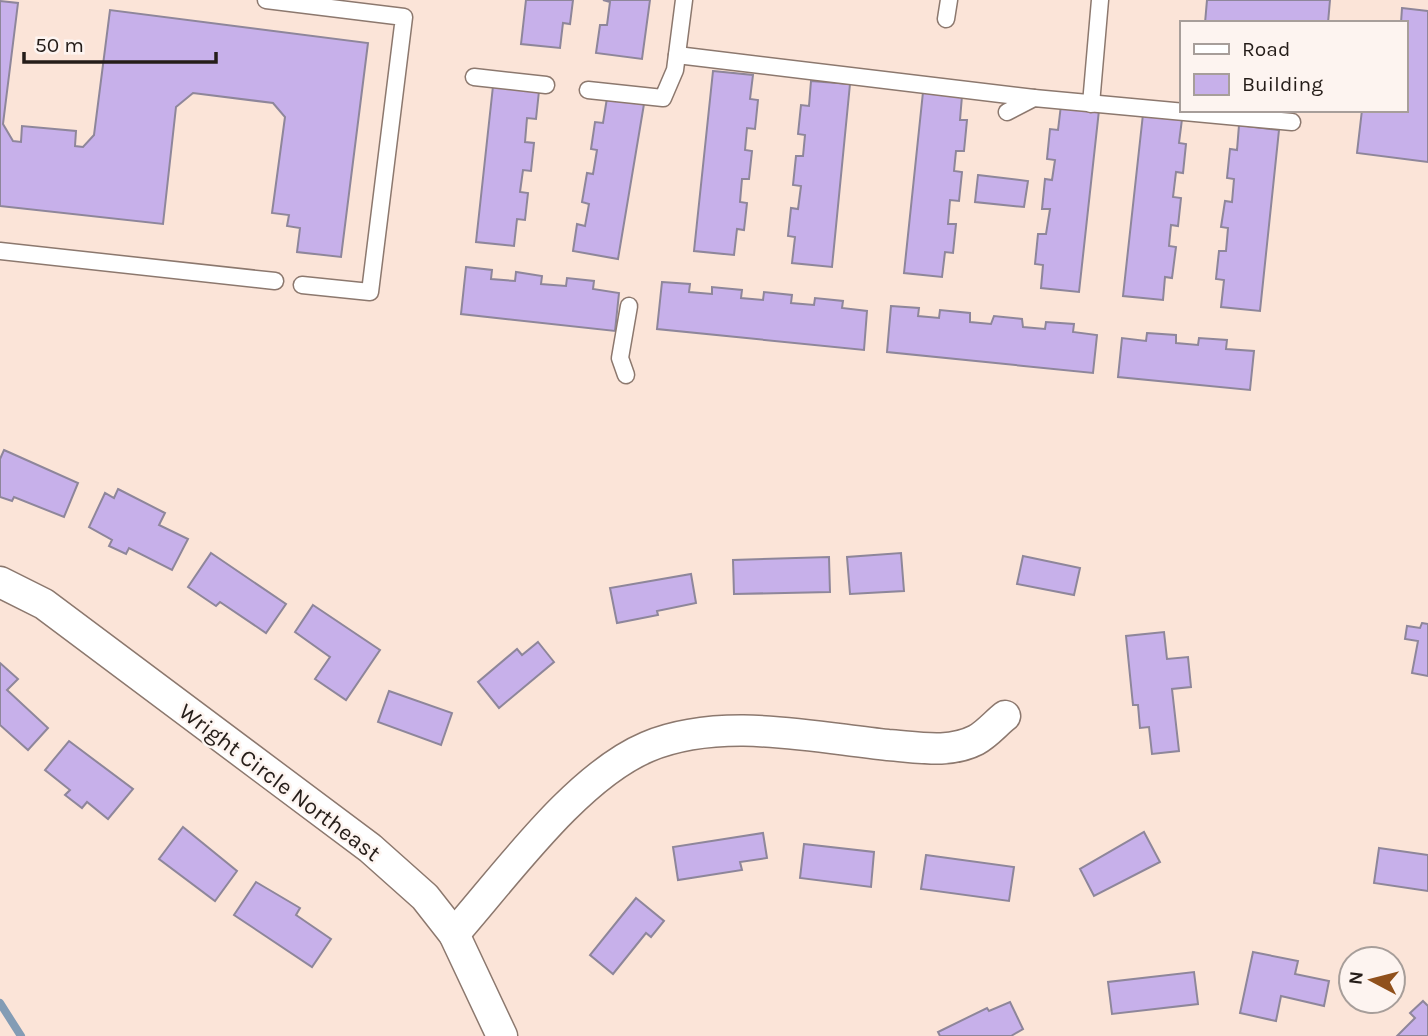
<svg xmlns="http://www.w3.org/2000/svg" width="1428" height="1036" font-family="Karla,sans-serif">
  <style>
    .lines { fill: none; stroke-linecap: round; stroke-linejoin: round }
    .stream { stroke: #839cb5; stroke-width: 8 }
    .building { fill: #c7b0ea; stroke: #8e869a; stroke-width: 2 }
    .lane-casing { stroke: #8c786e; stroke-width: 19 }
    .street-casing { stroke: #8c786e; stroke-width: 33 }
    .lane { stroke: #fff; stroke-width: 16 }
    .street { stroke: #fff; stroke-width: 30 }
    .labels { text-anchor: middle; stroke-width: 5; stroke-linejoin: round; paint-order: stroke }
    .street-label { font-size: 23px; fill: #251d19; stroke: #fdf4f0 }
  </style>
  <rect width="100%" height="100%" fill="#fbe4d8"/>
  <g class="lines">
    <polyline class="stream" points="0,1003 21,1036"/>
  </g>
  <g class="building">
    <polygon points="526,0 573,0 570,24 563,23 560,48 521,44"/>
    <polygon points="603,0 650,0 642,59 596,53 600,25 607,25 610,2"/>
    <polygon points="1207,0 1330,0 1328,23 1205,23"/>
    <polygon points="0,1 18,3 3,124 13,141 21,142 22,126 76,131 75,146 83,147 94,135 110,10 368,43 341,257 297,252 300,228 287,226 289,215 272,213 285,117 273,103 193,93 176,107 163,224 0,206"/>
    <polygon points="1402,8 1428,11 1428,162 1357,153 1362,110 1405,110 1405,23 1401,23"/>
    <polygon points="713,71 753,75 750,99 758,100 755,129 747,128 745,150 752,151 749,179 742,179 740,202 747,203 744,230 737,229 734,255 694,251"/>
    <polygon points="811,81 850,84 832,267 792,263 795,237 788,236 791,208 798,209 801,186 793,185 796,156 803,156 805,135 798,134 801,105 809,106"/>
    <polygon points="493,86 539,91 536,119 527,118 525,142 534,143 531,171 523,170 520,192 528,193 525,220 517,219 514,246 476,242"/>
    <polygon points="923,92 962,96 960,120 967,120 964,151 956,151 954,171 962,172 959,201 950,200 948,224 956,224 953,253 945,252 942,277 904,273"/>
    <polygon points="607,98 644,104 618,259 573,251 577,224 585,226 589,204 582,202 587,173 593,174 597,150 591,149 595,122 603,123"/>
    <polygon points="1061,105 1099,110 1079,292 1041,288 1043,265 1035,264 1038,234 1046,234 1050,209 1042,209 1045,179 1052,180 1055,160 1047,159 1050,129 1058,130"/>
    <polygon points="1143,114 1182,119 1179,143 1186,144 1183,173 1176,172 1173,197 1181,198 1178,226 1171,225 1169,246 1176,247 1172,278 1165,277 1163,300 1123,296"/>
    <polygon points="1239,125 1279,130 1260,311 1221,307 1224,280 1216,279 1219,251 1226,251 1228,228 1221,227 1225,201 1232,202 1234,179 1227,178 1230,149 1237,150"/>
    <polygon points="978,175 1028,181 1024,207 975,202"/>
    <polygon points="466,267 492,270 491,279 515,281 516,272 542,276 541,284 566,286 567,278 594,281 593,289 619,293 615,331 461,314"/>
    <polygon points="662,282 690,284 689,292 712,294 712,287 742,290 741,298 763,300 764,292 792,295 791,303 814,305 815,298 843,301 842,308 867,311 864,350 657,329"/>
    <polygon points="891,306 919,308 918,316 939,318 940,310 970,313 970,322 991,324 994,316 1022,319 1023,327 1045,329 1046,322 1074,324 1073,332 1097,335 1093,373 887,352"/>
    <polygon points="1147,333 1176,335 1176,343 1198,345 1199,338 1227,340 1226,349 1254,351 1250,390 1118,377 1122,338 1146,341"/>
    <polygon points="4,450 78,483 64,517 14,497 12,501 0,497 0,459"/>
    <polygon points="118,489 165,513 159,525 188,539 172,570 129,548 126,554 109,546 112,540 89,527 105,493 114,498"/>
    <polygon points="211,553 286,604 266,633 220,602 216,606 188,587"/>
    <polygon points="901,553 904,591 850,594 847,557"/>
    <polygon points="1023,556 1080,568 1074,595 1017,584"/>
    <polygon points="829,557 830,592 734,594 733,560"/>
    <polygon points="691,574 696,603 657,611 658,615 617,623 610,588"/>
    <polygon points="313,605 380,650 346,700 315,679 330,657 295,632"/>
    <polygon points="1422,623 1428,624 1428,676 1412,673 1418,641 1405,639 1407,626 1420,628"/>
    <polygon points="1164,632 1167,659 1188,657 1191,687 1172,689 1179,751 1152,754 1149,727 1140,728 1138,705 1133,705 1126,636"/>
    <polygon points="538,642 554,662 499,708 478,682 517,649 522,655"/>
    <polygon points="0,663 18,679 7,690 48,728 28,750 0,725"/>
    <polygon points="389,691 452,713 441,745 378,722"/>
    <polygon points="69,741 133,789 108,819 87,802 82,808 65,795 70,790 45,770"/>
    <polygon points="183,827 237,871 215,901 159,859"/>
    <polygon points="1144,832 1160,862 1094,896 1080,869"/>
    <polygon points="763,833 767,858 740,862 742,870 678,880 673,847"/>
    <polygon points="804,844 874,852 871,887 800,878"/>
    <polygon points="1379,848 1428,855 1428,891 1374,883"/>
    <polygon points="926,855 1014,867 1009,901 921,889"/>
    <polygon points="256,882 300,908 296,915 331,939 312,967 234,915"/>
    <polygon points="636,898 664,921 651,937 646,933 613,974 590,955"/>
    <polygon points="1253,952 1298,961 1295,974 1329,981 1324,1006 1281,996 1276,1021 1240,1013"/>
    <polygon points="1194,972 1198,1004 1112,1014 1108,982"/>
    <polygon points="1423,1001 1428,1006 1428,1036 1397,1036 1415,1018 1410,1013"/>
    <polygon points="1010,1002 1023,1029 1011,1036 940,1036 938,1032 987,1008 989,1011"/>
  </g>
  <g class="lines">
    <g class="lane-casing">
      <g id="lane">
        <polyline points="266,0 404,17 370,292 302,285"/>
        <polyline points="946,19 949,0"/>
        <polyline points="677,55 1034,98"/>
        <polyline points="474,77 546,85"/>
        <polyline points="588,90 663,98 675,70 684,0"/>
        <polyline points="1091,104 1100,0"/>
        <polyline points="1007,112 1034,98 1292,122"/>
        <polyline points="0,251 275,281"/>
        <polyline points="626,375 620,358 629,306"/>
      </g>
    </g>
    <g class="street-casing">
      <g id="street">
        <polyline points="0,582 44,604 370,848 425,897 454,934 502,1036"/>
        <path d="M 454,934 C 506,875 576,777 647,747 C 721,716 811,737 888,745 C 917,747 949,754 976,740 C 987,734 996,723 1005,716"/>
      </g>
    </g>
    <use href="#lane" class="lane"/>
    <use href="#street" class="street"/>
  </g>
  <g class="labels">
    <g class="street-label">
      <text transform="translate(280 782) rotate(37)" y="8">Wright Circle Northeast</text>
    </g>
  </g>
  <rect x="1180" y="21" width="228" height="91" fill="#fdf4f0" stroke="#a79e9a" stroke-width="2"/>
  <rect x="1194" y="44" width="35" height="10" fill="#ffffff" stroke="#a79e9a" stroke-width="2"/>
  <text x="1242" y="56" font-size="21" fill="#251d19">Road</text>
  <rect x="1194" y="74" width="35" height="21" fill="#c7b0ea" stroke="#a79e9a" stroke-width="2"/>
  <text x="1242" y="91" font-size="21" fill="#251d19">Building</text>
  <g transform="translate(1372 980) rotate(277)"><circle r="33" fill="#fdf4f0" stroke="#a79e9a" stroke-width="2"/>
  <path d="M0-5L12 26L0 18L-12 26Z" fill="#90501b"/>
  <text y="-10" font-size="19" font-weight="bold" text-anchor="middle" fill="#251d19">N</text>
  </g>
  <path d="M24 52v10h192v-10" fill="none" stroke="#251d19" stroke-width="3.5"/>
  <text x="35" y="52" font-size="21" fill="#251d19" stroke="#fdf4f0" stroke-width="5" paint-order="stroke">50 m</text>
</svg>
